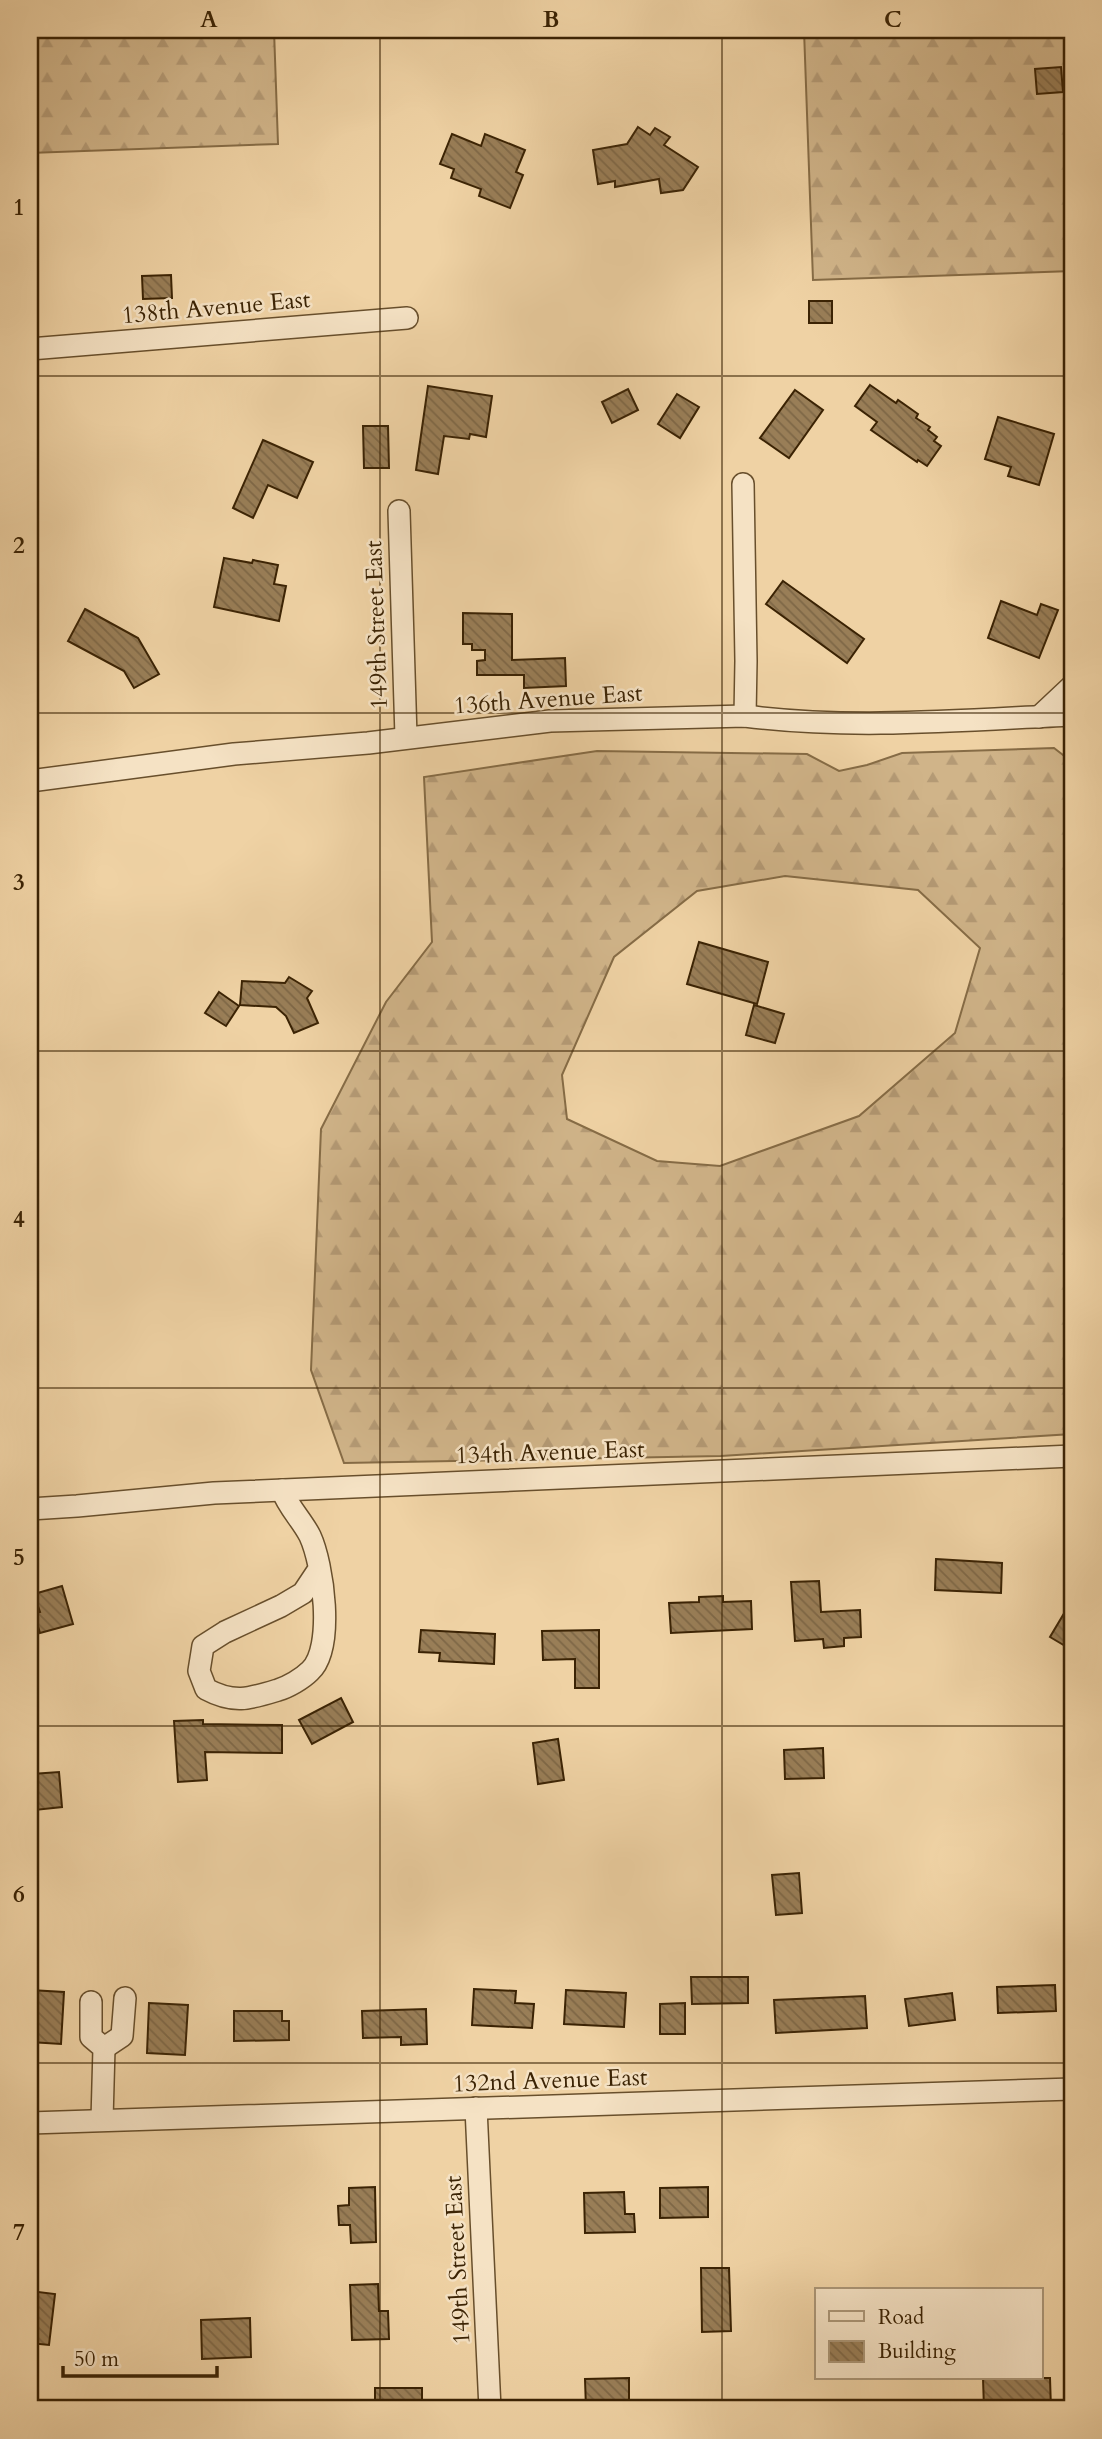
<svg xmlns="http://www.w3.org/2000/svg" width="1102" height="2439" font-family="Cardo,serif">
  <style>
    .forest { fill: url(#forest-firs); stroke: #866c46; stroke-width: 2; fill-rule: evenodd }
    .building { fill: url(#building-back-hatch); stroke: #3b2304; stroke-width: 2 }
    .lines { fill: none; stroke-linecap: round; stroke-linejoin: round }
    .minor-casing { stroke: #684f2c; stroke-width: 24 }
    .minor { stroke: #f5e2c4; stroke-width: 21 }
    .grid { fill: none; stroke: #3b2304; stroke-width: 2; stroke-opacity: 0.55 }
    .labels { text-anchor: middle; stroke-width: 5; stroke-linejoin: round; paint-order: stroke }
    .street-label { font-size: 24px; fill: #3b2304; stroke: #f5e2c4 }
    .neatline { fill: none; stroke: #3b2304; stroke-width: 2.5 }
    .grid-label { font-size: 23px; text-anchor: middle; font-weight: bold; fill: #3b2304 }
  </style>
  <defs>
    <pattern id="forest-firs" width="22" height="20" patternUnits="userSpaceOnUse" patternTransform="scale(1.75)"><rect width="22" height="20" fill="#d0b489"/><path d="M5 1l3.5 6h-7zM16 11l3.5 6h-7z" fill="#b49a75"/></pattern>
    <pattern id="building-back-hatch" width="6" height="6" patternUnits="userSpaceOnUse" patternTransform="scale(1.75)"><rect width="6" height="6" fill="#997e57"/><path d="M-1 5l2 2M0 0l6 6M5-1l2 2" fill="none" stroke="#7e6746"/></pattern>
  </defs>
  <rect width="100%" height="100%" fill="#efd2a4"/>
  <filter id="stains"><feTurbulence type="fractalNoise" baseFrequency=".00286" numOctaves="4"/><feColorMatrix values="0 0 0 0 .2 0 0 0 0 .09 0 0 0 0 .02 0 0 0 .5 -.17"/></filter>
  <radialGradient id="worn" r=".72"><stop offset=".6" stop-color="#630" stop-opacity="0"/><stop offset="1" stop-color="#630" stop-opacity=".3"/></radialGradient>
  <g class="forest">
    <polygon points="30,30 274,30 278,144 30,153"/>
    <polygon points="804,30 1072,30 1072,271 813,280"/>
    <path d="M 1054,748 L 1072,762 L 1072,1434 L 721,1456 L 344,1463 L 311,1370 L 321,1129 L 386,1002 L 432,942 L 424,777 L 597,751 L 807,754 L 839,771 L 867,765 L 902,753 ZM 785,876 L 918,890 L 980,948 L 955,1033 L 859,1116 L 720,1166 L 657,1161 L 567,1119 L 562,1075 L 614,957 L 697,891 Z"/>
  </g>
  <g class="building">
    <polygon points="1061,67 1063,92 1037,94 1035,69"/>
    <polygon points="638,127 650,135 655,128 670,137 664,145 698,167 683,190 661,193 659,179 615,187 615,181 598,184 593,150 627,144"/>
    <polygon points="452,134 481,146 485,134 525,150 516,172 523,175 510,208 479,196 481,189 451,178 454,169 440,164"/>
    <polygon points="171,275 172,298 143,299 142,276"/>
    <rect x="809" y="301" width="23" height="22"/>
    <polygon points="870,385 896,403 898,400 918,414 916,418 930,427 928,430 937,437 934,441 941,446 927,466 918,460 917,462 871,430 877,422 855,406"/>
    <polygon points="428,386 492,396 486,437 470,434 469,439 444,436 438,474 416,470"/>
    <polygon points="628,389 638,410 612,423 602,402"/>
    <polygon points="795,390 823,410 789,458 760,438"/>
    <polygon points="677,394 699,407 680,438 658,424"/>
    <polygon points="998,417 1054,434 1039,485 1008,476 1011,467 985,459"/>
    <polygon points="363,426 388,426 389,468 364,468"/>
    <polygon points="263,440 313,462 297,498 268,485 253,518 233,508"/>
    <polygon points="224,558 252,563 253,560 278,565 274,584 286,586 279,621 214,607"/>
    <polygon points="783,581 864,639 847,663 766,604"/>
    <polygon points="1001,601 1037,615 1041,604 1058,610 1039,658 988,638"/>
    <polygon points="85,609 138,638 159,674 134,688 124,671 68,641"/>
    <polygon points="463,613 512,614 512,660 565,658 566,686 524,688 524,675 477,675 477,661 485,660 485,650 472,650 472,644 463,644"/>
    <polygon points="699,942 768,962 757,1004 687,984"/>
    <polygon points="289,977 312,991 307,998 318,1023 294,1033 286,1016 276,1007 240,1005 242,981 285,983"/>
    <polygon points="219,992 239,1006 226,1026 205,1013"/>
    <polygon points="754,1005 784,1014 775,1043 746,1035"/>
    <polygon points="936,1559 1002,1563 1001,1593 935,1590"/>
    <polygon points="819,1581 821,1612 860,1610 861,1637 844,1638 844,1646 824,1648 823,1639 795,1641 791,1582"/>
    <polygon points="62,1586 73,1624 40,1633 34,1613 40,1612 34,1594"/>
    <polygon points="723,1596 723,1602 751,1601 752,1629 671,1633 669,1603 699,1602 699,1597"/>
    <polygon points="1072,1600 1072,1650 1050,1637"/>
    <polygon points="421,1630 495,1634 494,1664 439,1661 440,1653 419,1652"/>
    <polygon points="599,1630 599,1688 575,1688 575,1659 543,1660 542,1631"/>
    <polygon points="341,1698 353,1722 312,1744 299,1720"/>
    <polygon points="203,1720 203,1724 282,1725 282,1753 205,1752 207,1780 178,1782 174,1721"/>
    <polygon points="558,1739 564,1780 538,1784 533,1743"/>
    <polygon points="823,1748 824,1778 785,1779 784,1750"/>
    <polygon points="59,1772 62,1807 35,1810 32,1774"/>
    <polygon points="799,1873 802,1913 776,1915 772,1875"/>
    <polygon points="691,1977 748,1977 748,2003 692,2004"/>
    <polygon points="1055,1985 1056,2011 998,2013 997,1987"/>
    <polygon points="474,1989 516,1991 515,2003 534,2004 532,2028 472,2025"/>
    <polygon points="30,1990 64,1992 61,2044 30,2042"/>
    <polygon points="566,1990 626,1993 624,2027 564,2024"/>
    <polygon points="952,1993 955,2020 909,2026 905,1999"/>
    <polygon points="865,1996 867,2028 776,2033 774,2000"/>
    <polygon points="149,2003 188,2005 185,2055 147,2053"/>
    <polygon points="685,2003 685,2034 660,2034 660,2004"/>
    <polygon points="426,2009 427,2044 401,2045 401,2037 363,2038 362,2011"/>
    <polygon points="234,2011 282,2011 282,2021 289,2021 289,2040 234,2041"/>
    <polygon points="375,2187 376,2242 351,2243 350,2225 339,2225 338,2206 349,2205 349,2188"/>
    <polygon points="708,2187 708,2217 660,2218 660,2188"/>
    <polygon points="624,2192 625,2214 634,2214 635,2232 585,2233 584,2193"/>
    <polygon points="701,2268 729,2268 731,2331 702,2332"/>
    <polygon points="378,2284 379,2311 388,2311 389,2339 352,2340 350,2285"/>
    <polygon points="30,2291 55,2294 49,2345 30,2343"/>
    <polygon points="250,2318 251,2357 202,2359 201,2320"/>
    <polygon points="629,2378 629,2405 619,2405 619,2409 586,2409 585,2379"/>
    <polygon points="983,2378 1050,2378 1051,2409 984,2409"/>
    <rect x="375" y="2388" width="47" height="21"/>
  </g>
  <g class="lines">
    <g class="minor-casing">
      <g id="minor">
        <polyline points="30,349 407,318"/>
        <polyline points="743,484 746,661 745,716"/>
        <polyline points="399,511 406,737"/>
        <polyline points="1039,717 1072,686"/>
        <path d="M 30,781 L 234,754 L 368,743 L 550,721 L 745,716 C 853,730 964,720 1072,715"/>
        <path d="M 282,1490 C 288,1507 302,1520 310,1536 C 323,1564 335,1648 310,1671 C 302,1679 288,1687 278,1690 C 249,1699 234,1704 206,1689 L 199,1671 L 203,1646 L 225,1632 L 281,1606 L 303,1593 L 319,1569"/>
        <polyline points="30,1509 77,1506 214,1493 1072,1456"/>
        <polyline points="91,2002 91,2037 104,2048 102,2120"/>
        <polyline points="104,2048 122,2036 125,1998"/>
        <polyline points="476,2108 490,2409"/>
        <polyline points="30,2123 1072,2089"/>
      </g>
    </g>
    <use href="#minor" class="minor"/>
  </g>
  <path class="grid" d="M 380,30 L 380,2409M 722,30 L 722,2409M 30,376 L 1072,376M 30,713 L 1072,713M 30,1051 L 1072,1051M 30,1388 L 1072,1388M 30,1726 L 1072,1726M 30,2063 L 1072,2063"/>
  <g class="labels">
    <g class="street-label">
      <text transform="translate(216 307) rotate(-5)" y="8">138th Avenue East</text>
      <text transform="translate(376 625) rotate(-92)" y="8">149th Street East</text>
      <text transform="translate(548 699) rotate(-4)" y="8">136th Avenue East</text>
      <text transform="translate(550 1452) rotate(-2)" y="8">134th Avenue East</text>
      <text transform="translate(550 2080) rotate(-2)" y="8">132nd Avenue East</text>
      <text transform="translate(457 2260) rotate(-93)" y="8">149th Street East</text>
    </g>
  </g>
  <rect width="1102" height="2439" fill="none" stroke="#efd2a4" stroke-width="77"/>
  <rect x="815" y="2288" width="228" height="91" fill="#f5e2c4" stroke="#ab9677" stroke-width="2"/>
  <rect x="829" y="2311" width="35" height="10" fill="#f5e2c4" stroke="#ab9677" stroke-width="2"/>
  <text x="878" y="2324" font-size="21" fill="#3b2304">Road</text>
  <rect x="829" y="2341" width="35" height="21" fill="url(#building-back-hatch)" stroke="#ab9677" stroke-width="2"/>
  <text x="878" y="2358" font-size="21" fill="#3b2304">Building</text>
  <path d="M63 2366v10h154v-10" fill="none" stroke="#3b2304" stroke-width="3.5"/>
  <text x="74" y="2366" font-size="21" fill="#3b2304" stroke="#f5e2c4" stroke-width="5" paint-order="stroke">50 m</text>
  <rect x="38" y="38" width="1026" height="2362" class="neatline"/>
  <g class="grid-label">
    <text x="209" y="27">A</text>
    <text x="551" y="27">B</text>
    <text x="893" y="27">C</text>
    <text x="19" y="215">1</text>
    <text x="19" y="553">2</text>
    <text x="19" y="890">3</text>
    <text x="19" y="1227">4</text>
    <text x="19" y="1565">5</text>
    <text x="19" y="1902">6</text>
    <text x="19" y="2240">7</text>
  </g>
  <rect width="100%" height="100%" filter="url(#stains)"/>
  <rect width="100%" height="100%" fill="url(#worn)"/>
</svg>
